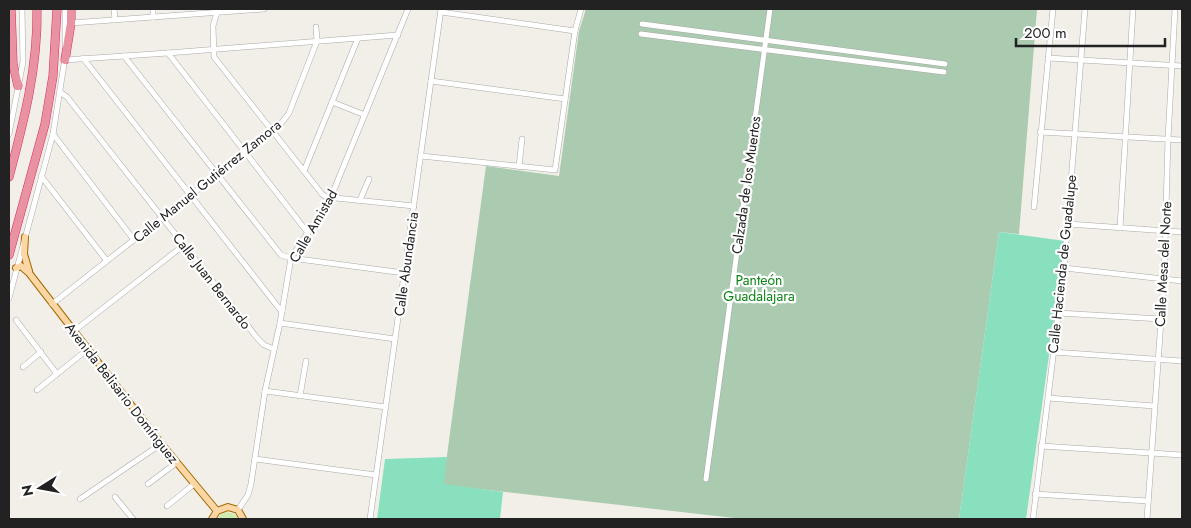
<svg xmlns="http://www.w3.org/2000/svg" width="1191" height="528" font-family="Jost,sans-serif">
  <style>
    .grass { fill: #cdebb0 }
    .cemetery { fill: #aacbaf }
    .pitch { fill: #88e0be }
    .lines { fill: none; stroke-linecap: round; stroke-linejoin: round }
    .minor-casing { stroke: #a9a9a9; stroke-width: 6 }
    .major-casing { stroke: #a06b00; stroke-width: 8 }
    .highway-casing { stroke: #dc2a67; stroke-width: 9 }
    .minor { stroke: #fff; stroke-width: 5 }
    .major { stroke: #fcd6a4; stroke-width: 6 }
    .highway { stroke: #e892a2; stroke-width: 8 }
    .labels { text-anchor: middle; stroke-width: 4.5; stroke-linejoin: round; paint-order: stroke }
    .street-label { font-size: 14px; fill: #222; stroke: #fff }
    .park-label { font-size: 14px; fill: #0c8416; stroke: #fff }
  </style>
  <rect width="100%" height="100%" fill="#f2efe9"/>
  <polygon class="grass" points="227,512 234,514 238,519 218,519 220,515"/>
  <polygon class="cemetery" points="586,9 1037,9 1019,234 999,232 959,519 743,519 443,485 486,166 559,176 579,31"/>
  <g class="pitch">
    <polygon points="999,232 1065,241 1026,519 959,519"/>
    <polygon points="447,457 444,484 503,492 500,519 377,519 385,459"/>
  </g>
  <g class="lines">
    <g class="minor-casing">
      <g id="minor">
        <polyline points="114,9 115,20"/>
        <polyline points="153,9 153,17"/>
        <polyline points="218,9 213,26 214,57 322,194 326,197 414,206"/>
        <polyline points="441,12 575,31"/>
        <polyline points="71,23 264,9"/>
        <polyline points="642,24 945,64"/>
        <polyline points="641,34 944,72"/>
        <polyline points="65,47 65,9"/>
        <polyline points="168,53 308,233"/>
        <polyline points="124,56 281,255 291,258 404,273"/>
        <polyline points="83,58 282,312"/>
        <polyline points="1048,58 1182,66"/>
        <polyline points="65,60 168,53 398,35"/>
        <polyline points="431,81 565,99"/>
        <polyline points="60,92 67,97 258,339 264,345 274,349"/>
        <polyline points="332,102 365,115"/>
        <polyline points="1040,132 1182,140"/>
        <polyline points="9,134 23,62 22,9"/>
        <polyline points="53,134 134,240"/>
        <polyline points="421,156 555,170 575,31 581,9"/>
        <polyline points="519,167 522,139"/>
        <polyline points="304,171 358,38"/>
        <polyline points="41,176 107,261"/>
        <polyline points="360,200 369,179"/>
        <polyline points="1034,207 1053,9"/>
        <polyline points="1068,224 1182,232"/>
        <polyline points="1120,228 1133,9"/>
        <polyline points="1064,268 1182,281"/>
        <polyline points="9,298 53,134 65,58"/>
        <polyline points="52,304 280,125 289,113 317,41 316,27"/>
        <polyline points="1058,313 1161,319"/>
        <polyline points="16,320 57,374"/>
        <polyline points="280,323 395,339"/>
        <polyline points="74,331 184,245"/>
        <polyline points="1053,352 1182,361"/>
        <polyline points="23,367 41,352"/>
        <polyline points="37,390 88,349"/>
        <polyline points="265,391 386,407"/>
        <polyline points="300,396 306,361"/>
        <polyline points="1048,398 1154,406"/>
        <polyline points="1041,446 1182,455"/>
        <polyline points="255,459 376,475"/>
        <polyline points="706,479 770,9"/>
        <polyline points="148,484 176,463"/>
        <polyline points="1035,494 1148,501"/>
        <polyline points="115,497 133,519"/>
        <polyline points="80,499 161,444"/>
        <polyline points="167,506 194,484"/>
        <polyline points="238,510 248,495 251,484 265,391 280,323 291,258 331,197 408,9"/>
        <polyline points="370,519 441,9"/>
        <polyline points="1033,519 1064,268 1085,9"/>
        <polyline points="1147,519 1164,278 1168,139 1175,9"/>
      </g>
    </g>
    <g class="major-casing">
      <g id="major">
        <polyline points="25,237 24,254 29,271"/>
        <polyline points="16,268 21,266 29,273 159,441 217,511"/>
        <polyline points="212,519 217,511 228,507 238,510 243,519"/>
      </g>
    </g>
    <g class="highway-casing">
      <g id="highway">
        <polyline points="11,9 13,64 18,86"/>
        <polyline points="65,60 71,23 71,9"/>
        <path d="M 9,177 C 24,121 38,67 37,9"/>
        <polyline points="9,255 45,124 53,76 57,9"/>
      </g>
    </g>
    <use href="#minor" class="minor"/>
    <use href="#major" class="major"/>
    <use href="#highway" class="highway"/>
  </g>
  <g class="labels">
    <g class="street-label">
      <text transform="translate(207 181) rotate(-39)" y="5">Calle Manuel Gutiérrez Zamora</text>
      <text transform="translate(746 185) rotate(-82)" y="5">Calzada de los Muertos</text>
      <text transform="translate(313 226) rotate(-60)" y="5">Calle Amistad</text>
      <text transform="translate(406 264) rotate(-82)" y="5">Calle Abundancia</text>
      <text transform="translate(1062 264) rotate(-84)" y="5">Calle Hacienda de Guadalupe</text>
      <text transform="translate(1163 264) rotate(-87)" y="5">Calle Mesa del Norte</text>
      <text transform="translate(212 281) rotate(52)" y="5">Calle Juan Bernardo</text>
      <text transform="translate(122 393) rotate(52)" y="5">Avenida Belisario Domínguez</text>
    </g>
    <g class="park-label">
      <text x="759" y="285">Panteón<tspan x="759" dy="16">Guadalajara</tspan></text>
    </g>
  </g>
  <rect width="1191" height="528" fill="none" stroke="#222222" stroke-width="20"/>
  <g transform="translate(40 488) rotate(259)" stroke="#ffffff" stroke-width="4" paint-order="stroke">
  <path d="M0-4L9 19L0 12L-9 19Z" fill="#222222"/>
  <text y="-8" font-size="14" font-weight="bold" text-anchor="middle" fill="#222222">N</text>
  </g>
  <path d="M1016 38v8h149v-8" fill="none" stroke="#222222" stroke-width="2.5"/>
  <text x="1024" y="38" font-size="15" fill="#222222" stroke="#ffffff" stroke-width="4" paint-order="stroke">200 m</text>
</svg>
